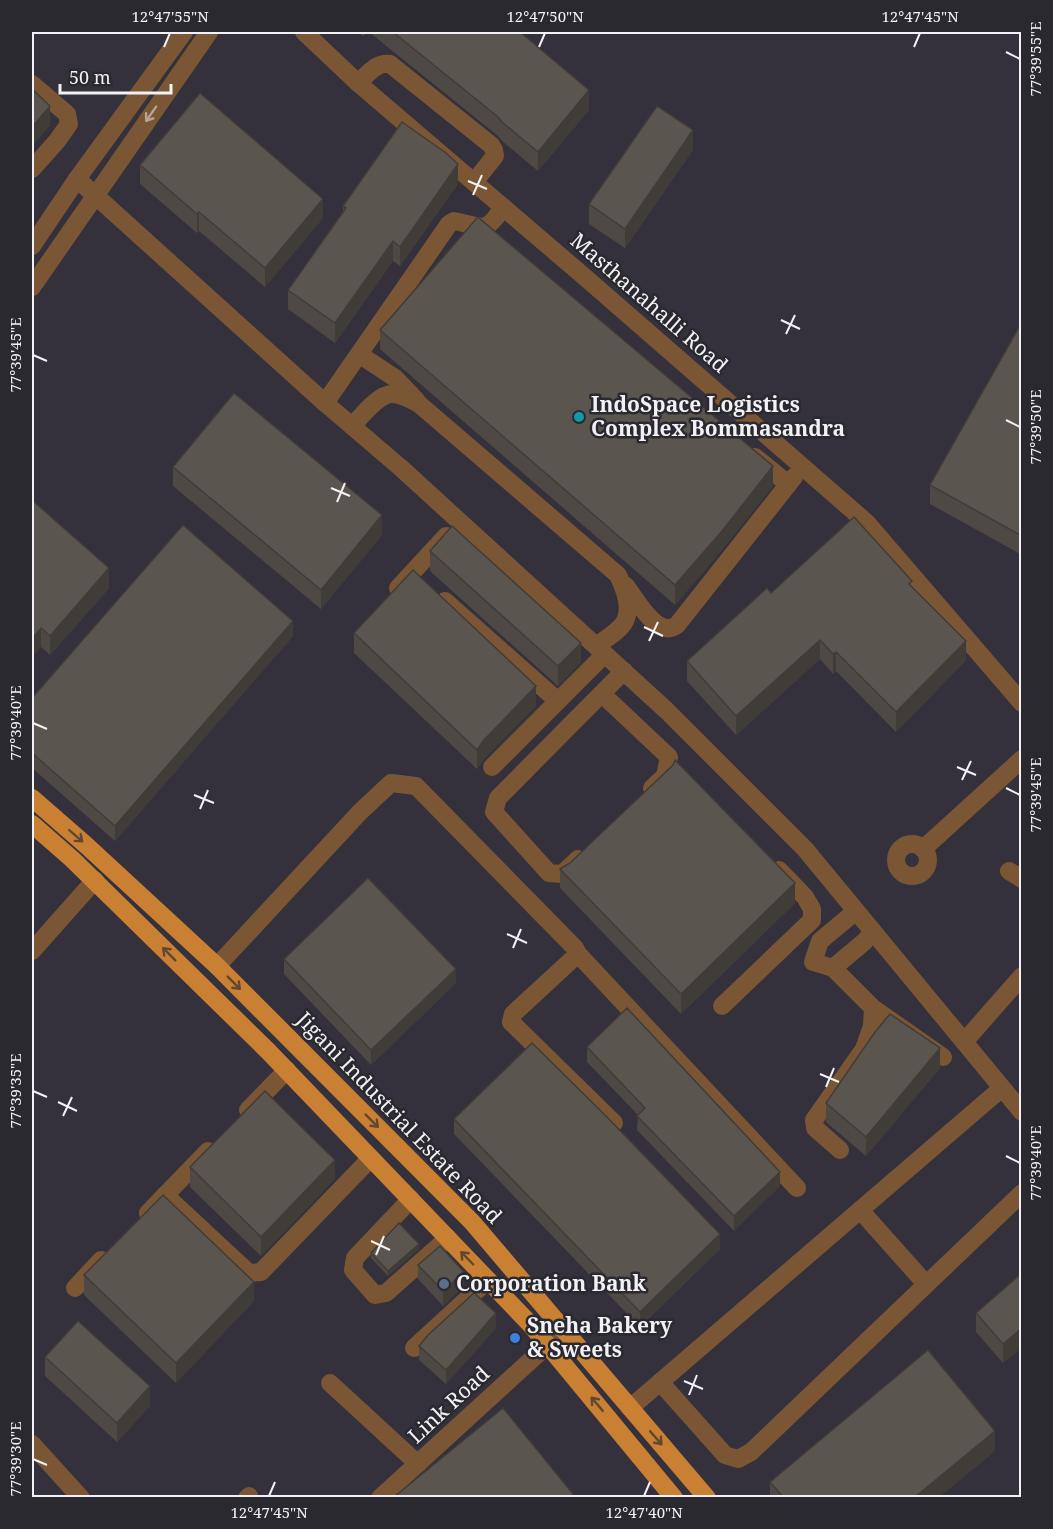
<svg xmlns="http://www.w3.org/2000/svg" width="1053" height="1529" font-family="'Noto Serif',serif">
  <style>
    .built { fill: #34303c }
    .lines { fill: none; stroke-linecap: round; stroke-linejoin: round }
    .minor { stroke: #7b5634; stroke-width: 18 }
    .major { stroke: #ca8032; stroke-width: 18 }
    .wall { fill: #4e4945 }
    .shaded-wall { fill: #403c38 }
    .building { fill: #5b5550; stroke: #403c38; stroke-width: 1.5 }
    .oneway { stroke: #b6a494 }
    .oneway2 { stroke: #624730 }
    .ticks { fill: none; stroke: #f2f1f5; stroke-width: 2 }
    .culture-dot { fill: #0f9aa8; stroke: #2a292f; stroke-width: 2 }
    .service-dot { fill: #5c6f8a; stroke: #2a292f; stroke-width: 2 }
    .shop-dot { fill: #3f7fe0; stroke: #2a292f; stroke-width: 2 }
    .labels { text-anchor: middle; stroke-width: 5; stroke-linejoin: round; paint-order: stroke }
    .street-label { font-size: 21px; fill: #f2f1f5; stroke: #2a292f }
    .poi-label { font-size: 21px; font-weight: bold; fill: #f2f1f5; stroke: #2a292f; text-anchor: start }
    .neatline { fill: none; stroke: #f2f1f5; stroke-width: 2 }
    .ticks-label { font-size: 15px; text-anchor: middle; fill: #f2f1f5 }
  </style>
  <rect width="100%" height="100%" fill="#2a292f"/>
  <rect class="built" x="32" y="32" width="989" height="1465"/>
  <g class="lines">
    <g class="minor">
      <polyline points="304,32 358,83 587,279 866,522 1022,703"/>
      <path d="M 358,83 C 368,74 376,62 390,64 L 491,145 L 494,150 L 495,156 L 474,182"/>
      <polyline points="32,84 67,114 69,124 57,141 32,169"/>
      <polyline points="77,179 325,403 401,468 666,710 805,849 1022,1112"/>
      <polyline points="32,246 77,179 184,32"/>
      <polyline points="32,287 209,32"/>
      <polyline points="360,355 395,378 416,400"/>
      <path d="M 325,403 L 449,224 L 454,221 C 482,226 485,236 503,207"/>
      <path d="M 352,426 C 361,417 378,394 392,394 C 402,394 411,400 419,404 L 618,575 C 624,588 632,606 625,621 C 620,631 605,639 596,646"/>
      <polyline points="755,457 788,484"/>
      <path d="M 626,586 C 636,599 658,640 677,625 L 794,477"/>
      <polyline points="398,588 446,536"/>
      <polyline points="445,601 558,701"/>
      <polyline points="602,694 669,757 665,776 652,788"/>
      <polyline points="492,767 605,654"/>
      <circle cx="912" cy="860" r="16"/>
      <polyline points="923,849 1022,759"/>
      <polyline points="578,859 562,874 549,873 494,812 498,798 624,671"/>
      <polyline points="1009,871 1022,879"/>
      <polyline points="856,911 820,941 813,962 833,968 864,942 873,932"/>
      <polyline points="32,951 95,880"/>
      <polyline points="578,954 797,1188"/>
      <polyline points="217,966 360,812 391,783 416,786 575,948 578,954 513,1014 511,1022 614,1123"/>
      <polyline points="833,968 873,1008 872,1026 864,1049 814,1120 815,1128 840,1150"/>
      <polyline points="722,1006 812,920 812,909 805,897 779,870"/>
      <polyline points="873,1008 943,1057"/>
      <polyline points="964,1042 1022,976"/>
      <polyline points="248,1110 287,1070"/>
      <polyline points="165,1195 249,1273 261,1272 371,1158"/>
      <polyline points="411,1199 355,1258 353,1270 375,1295 386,1293 448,1238"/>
      <polyline points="860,1210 926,1284"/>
      <polyline points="148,1213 208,1151"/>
      <polyline points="75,1288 101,1260"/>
      <polyline points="414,1348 488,1280"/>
      <polyline points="660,1382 725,1455 738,1459 751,1452 1022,1193"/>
      <polyline points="330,1383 418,1464"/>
      <polyline points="630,1408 1002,1088"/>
      <polyline points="32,1444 81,1498"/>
      <polyline points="247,1498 249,1496"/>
      <polyline points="380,1498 564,1330"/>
    </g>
    <g class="major">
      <polyline points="32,798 87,846 217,966 472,1222 707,1498"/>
      <polyline points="32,824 72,859 268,1051 531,1325 674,1498"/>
    </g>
  </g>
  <g class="wall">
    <polygon points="358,32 368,32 363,36"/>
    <polygon points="369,32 520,32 589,110 538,171 502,141 498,136"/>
    <polygon points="693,150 625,248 589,224 589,204"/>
    <polygon points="140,165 323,218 265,287 199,231 197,233 140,184"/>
    <polygon points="458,184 400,266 393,261 335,343 288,309 288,290 343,212 343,206"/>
    <polygon points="1022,322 1022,555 930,504 930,485"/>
    <polygon points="380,330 773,486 722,550 675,605 380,349"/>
    <polygon points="173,467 382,535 321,609 173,486"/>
    <polygon points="32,500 109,588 50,655 41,647"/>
    <polygon points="430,551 581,662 558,686 430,571"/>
    <polygon points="912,588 966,660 896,732 836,671 833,674 820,659 736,735 687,681 687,661 771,593"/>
    <polygon points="354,633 536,706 484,759 477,769 354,653"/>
    <polygon points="293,636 115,841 32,768 32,698"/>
    <polygon points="560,869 795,903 681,1014 560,888"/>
    <polygon points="284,959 456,983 371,1065 284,974"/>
    <polygon points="587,1047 780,1186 734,1231 637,1130 638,1115 587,1062"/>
    <polygon points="940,1068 866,1156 826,1122 826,1103"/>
    <polygon points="454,1119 720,1249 640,1327 454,1134"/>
    <polygon points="190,1167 335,1179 261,1256 190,1187"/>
    <polygon points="419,1249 388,1276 371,1258 371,1253"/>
    <polygon points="418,1265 464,1286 443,1306 418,1279"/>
    <polygon points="1022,1273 1003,1363 976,1332 976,1313"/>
    <polygon points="84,1275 254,1301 176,1383 84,1295"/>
    <polygon points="496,1328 446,1384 419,1360 419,1346"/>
    <polygon points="45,1357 150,1406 117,1442 45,1376"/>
    <polygon points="995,1451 939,1497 770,1497 770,1482"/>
  </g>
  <g class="shaded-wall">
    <polygon points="589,90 589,110 538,171 538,152"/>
    <polygon points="50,106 50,126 32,146 32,127"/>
    <polygon points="693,130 693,150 625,248 625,229"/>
    <polygon points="458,164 458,184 400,266 400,247"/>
    <polygon points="323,199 323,218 265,287 265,268"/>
    <polygon points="199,212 199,231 197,233 197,214"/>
    <polygon points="393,241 393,261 335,343 335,323"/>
    <polygon points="773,466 773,486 722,550 675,605 675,585"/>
    <polygon points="382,515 382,535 321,609 321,590"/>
    <polygon points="109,568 109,588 50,655 50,636"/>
    <polygon points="293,621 293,636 115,841 115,826"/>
    <polygon points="41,628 41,647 32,658 32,639"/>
    <polygon points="820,640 820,659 736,735 736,716"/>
    <polygon points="966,641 966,660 896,732 896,712"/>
    <polygon points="581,643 581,662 558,686 558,666"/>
    <polygon points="836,652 836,671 833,674 833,654"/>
    <polygon points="536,686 536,706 484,759 477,769 477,750 484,740"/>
    <polygon points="795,883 795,903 681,1014 681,994"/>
    <polygon points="456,969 456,983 371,1065 371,1050"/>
    <polygon points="940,1048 940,1068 866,1156 866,1137"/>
    <polygon points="335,1160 335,1179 261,1256 261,1237"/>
    <polygon points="780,1172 780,1186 734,1231 734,1216"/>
    <polygon points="720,1234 720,1249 640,1327 640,1312"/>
    <polygon points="419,1244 419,1249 388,1276 388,1271"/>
    <polygon points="464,1272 464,1286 443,1306 443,1291"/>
    <polygon points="254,1282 254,1301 176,1383 176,1363"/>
    <polygon points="496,1313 496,1328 446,1384 446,1370"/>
    <polygon points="1022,1328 1022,1348 1003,1363 1003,1344"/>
    <polygon points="150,1386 150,1406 117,1442 117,1423"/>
    <polygon points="995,1431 995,1451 939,1497 915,1497"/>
  </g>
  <g class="building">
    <polygon points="393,32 520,32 589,90 538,152 502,122 498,117"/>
    <polygon points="32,89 50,106 32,127"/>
    <polygon points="200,93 323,199 265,268 199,212 197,214 140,165"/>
    <polygon points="657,106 693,130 625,229 589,204"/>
    <polygon points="402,122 446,153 458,164 400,247 393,241 335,323 288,290 346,208 343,206"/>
    <polygon points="477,218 479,218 773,466 722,531 675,585 380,330"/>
    <polygon points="1022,322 1022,536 930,485"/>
    <polygon points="234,393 382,515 321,590 173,467"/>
    <polygon points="32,500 109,568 50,636 41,628 32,639"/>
    <polygon points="854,517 912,581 909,584 966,641 896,712 836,652 833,654 820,640 736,716 687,661 767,588 771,593"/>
    <polygon points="183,525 293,621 115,826 32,753 32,698"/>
    <polygon points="452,526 581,643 558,666 430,551"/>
    <polygon points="413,570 536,686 484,740 477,750 354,633"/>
    <polygon points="675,760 795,883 681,994 560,869 570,863 673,765"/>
    <polygon points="368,878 456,969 371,1050 284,959"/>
    <polygon points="627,1008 780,1172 734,1216 637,1116 645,1108 587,1047"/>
    <polygon points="890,1014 940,1048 866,1137 826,1103 875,1032"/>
    <polygon points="532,1043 606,1116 720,1234 640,1312 454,1119"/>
    <polygon points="265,1091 335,1160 261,1237 190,1167"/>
    <polygon points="163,1195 254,1282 176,1363 84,1275"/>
    <polygon points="399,1223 419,1244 388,1271 371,1253"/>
    <polygon points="440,1246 464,1272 443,1291 418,1265"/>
    <polygon points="1022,1273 1022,1328 1003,1344 976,1313"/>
    <polygon points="474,1293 496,1313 446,1370 419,1346 428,1335"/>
    <polygon points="78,1321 150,1386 117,1423 45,1357"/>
    <polygon points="928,1350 995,1431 915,1497 783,1497 770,1482"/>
    <polygon points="503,1408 573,1494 569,1497 394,1497"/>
  </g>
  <defs><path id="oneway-shaft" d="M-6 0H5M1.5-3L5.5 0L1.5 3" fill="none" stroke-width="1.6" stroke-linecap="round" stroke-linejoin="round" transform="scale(1.5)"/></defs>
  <use class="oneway" href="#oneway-shaft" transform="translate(151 114) rotate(125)"/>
  <g class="oneway2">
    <use href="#oneway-shaft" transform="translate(76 836) rotate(41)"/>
    <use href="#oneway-shaft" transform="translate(169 954) rotate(-135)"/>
    <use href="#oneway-shaft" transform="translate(234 983) rotate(45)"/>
    <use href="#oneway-shaft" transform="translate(372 1121) rotate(45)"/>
    <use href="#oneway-shaft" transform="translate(467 1258) rotate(-134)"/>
    <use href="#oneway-shaft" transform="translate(597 1404) rotate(-130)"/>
    <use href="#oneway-shaft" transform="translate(656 1438) rotate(49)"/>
  </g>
  <path class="ticks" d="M 164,47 L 170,33M 539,47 L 545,33M 914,47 L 920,33M 1006,52 L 1020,59M 468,181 L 487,189M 473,195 L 482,175M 781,320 L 800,329M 786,334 L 795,315M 33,355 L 47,361M 1006,420 L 1020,427M 331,488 L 350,496M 337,502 L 345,483M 644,627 L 663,636M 649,641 L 658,622M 33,723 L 47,729M 957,767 L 976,775M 962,780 L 971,761M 1006,788 L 1020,795M 194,795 L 214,803M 200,809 L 208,790M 507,934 L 527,943M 513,948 L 521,929M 820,1074 L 839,1082M 826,1087 L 834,1068M 33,1091 L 47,1097M 58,1102 L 77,1111M 63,1116 L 72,1097M 1006,1156 L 1020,1163M 371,1241 L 390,1250M 376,1255 L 384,1236M 684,1381 L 703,1389M 689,1395 L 697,1375M 33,1459 L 47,1465M 269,1496 L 275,1482M 644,1496 L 650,1482"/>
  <circle class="culture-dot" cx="579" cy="417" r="6"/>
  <circle class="service-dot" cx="444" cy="1284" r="6"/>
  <circle class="shop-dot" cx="515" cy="1338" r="6"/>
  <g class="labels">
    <g class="street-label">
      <text transform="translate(649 303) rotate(41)" y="7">Masthanahalli Road</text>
      <text transform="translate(399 1118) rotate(46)" y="7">Jigani Industrial Estate Road</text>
      <text transform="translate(449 1405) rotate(-43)" y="7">Link Road</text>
    </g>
    <g class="poi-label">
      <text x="591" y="412">IndoSpace Logistics<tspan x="591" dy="24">Complex Bommasandra</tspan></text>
      <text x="456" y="1291">Corporation Bank</text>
      <text x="527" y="1333">Sneha Bakery<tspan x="527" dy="24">&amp; Sweets</tspan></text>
    </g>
  </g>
  <rect width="1053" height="1529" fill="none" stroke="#2a292f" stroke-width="66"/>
  <path d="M60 84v9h111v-9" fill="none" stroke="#f2f1f5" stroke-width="3"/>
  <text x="69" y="84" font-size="18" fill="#f2f1f5" stroke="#2a292f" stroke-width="4.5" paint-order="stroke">50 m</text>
  <rect x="33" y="33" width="987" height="1463" class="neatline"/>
  <g class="ticks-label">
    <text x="170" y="22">12°47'55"N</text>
    <text x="545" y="22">12°47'50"N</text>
    <text x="920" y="22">12°47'45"N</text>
    <text transform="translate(1036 59) rotate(-90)" y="5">77°39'55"E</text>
    <text transform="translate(16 355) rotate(-90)" y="5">77°39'45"E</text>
    <text transform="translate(1036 427) rotate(-90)" y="5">77°39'50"E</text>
    <text transform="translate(16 723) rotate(-90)" y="5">77°39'40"E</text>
    <text transform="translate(1036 795) rotate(-90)" y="5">77°39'45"E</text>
    <text transform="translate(16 1091) rotate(-90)" y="5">77°39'35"E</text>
    <text transform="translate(1036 1163) rotate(-90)" y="5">77°39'40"E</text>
    <text transform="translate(16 1459) rotate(-90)" y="5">77°39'30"E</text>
    <text x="269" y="1518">12°47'45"N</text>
    <text x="644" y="1518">12°47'40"N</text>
  </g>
</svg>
